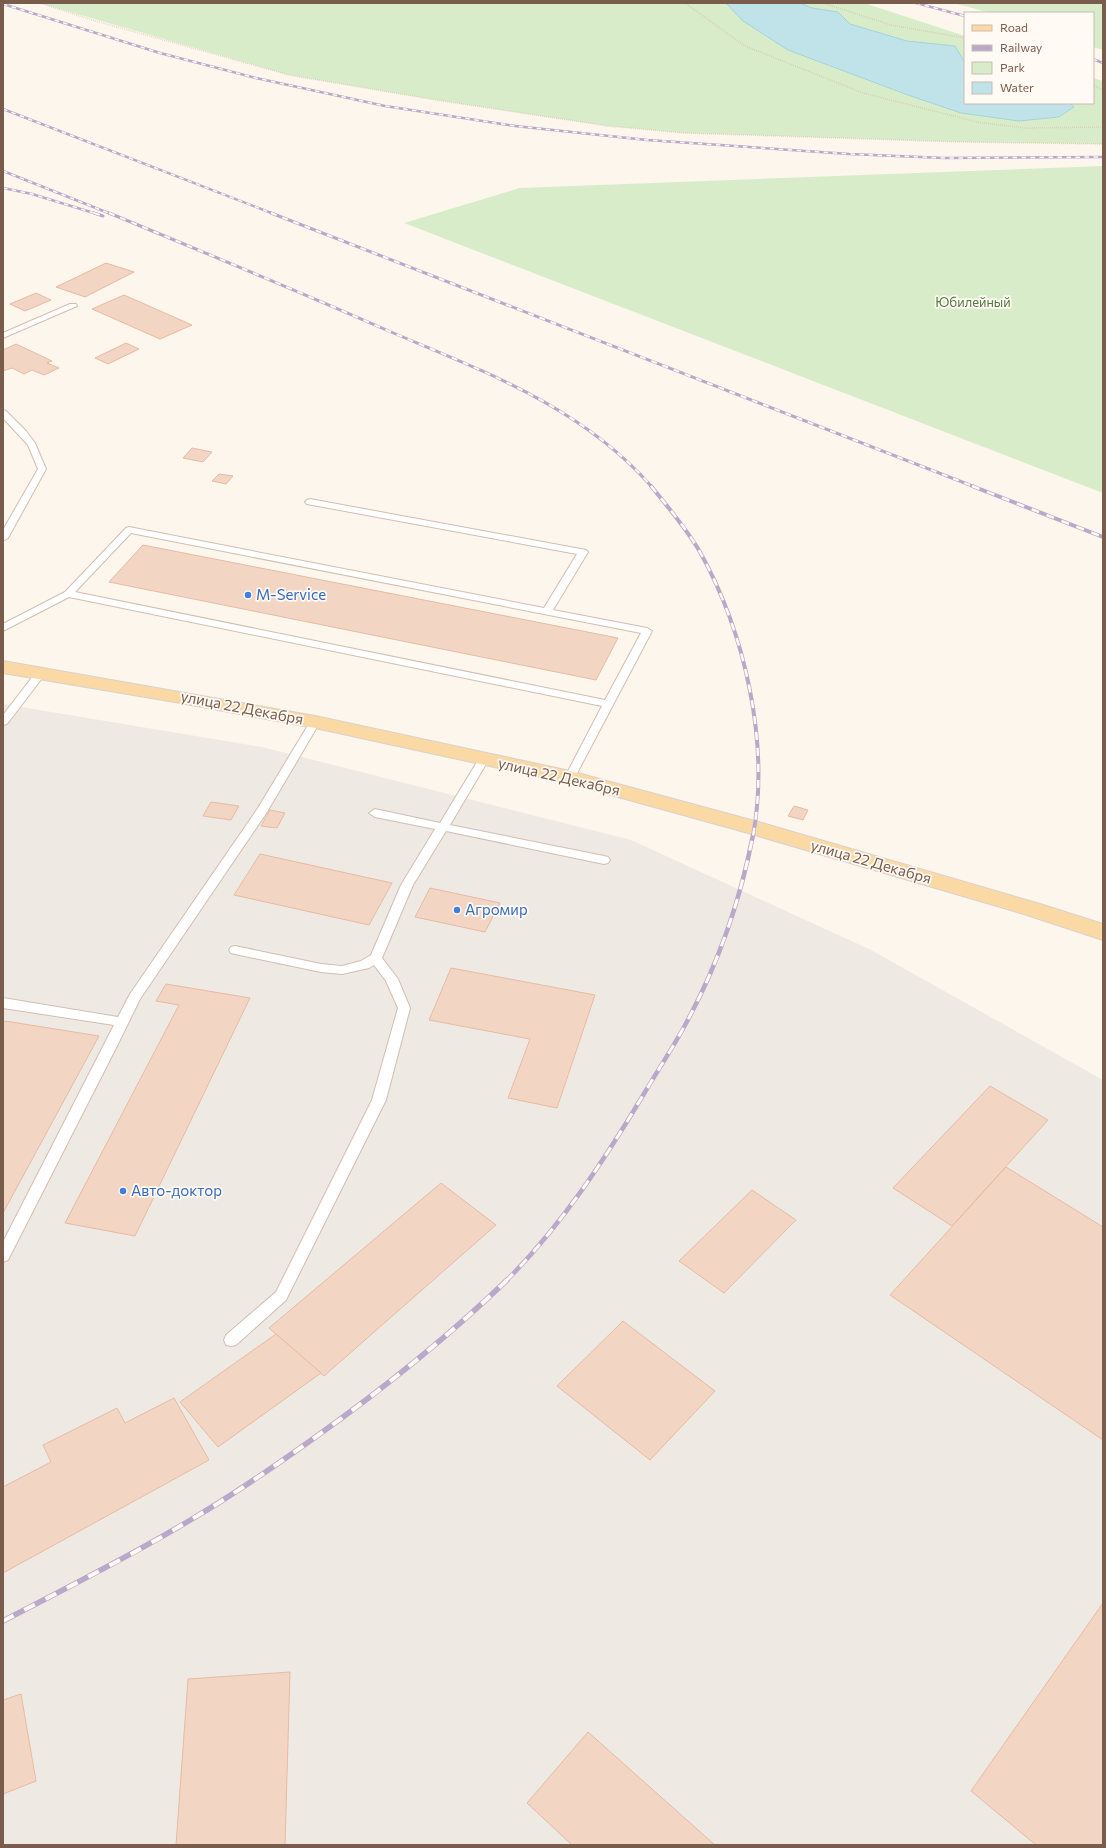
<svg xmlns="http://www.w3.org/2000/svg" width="1106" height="1848" font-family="Commissioner,sans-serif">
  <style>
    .industrial { fill: #efe9e4 }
    .green { fill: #d8ecc9 }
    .water { fill: #bfe3e8; stroke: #a5d3da }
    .building { fill: #f3d5c3; stroke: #e6bba3 }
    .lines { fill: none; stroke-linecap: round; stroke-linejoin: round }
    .service-casing { stroke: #d1beb0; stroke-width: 2 }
    .primary-casing { stroke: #dad1cd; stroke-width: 2 }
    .path { stroke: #d9b8a5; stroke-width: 1.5; stroke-dasharray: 0.5 1.5; stroke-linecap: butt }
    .service { fill: #fff; fill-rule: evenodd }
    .primary { fill: #fbd9a5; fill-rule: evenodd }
    .rail-far4-casing { stroke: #b9a8c9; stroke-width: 2.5 }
    .rail-far3-casing { stroke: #b9a8c9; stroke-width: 3 }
    .rail-far2-casing { stroke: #b9a8c9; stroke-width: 4 }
    .rail-far1-casing { stroke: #b9a8c9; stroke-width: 4.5 }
    .rail-casing { stroke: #b9a8c9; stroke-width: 5.5 }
    .rail-far4 { stroke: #fffaf3; stroke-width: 1.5; stroke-dasharray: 4.5; stroke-linecap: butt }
    .rail-far3 { stroke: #fffaf3; stroke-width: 2; stroke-dasharray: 6; stroke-linecap: butt }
    .rail-far2 { stroke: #fffaf3; stroke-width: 2.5; stroke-dasharray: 8; stroke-linecap: butt }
    .rail-far1 { stroke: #fffaf3; stroke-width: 3; stroke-dasharray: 10; stroke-linecap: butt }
    .rail { stroke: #fffaf3; stroke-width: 4; stroke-dasharray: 12; stroke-linecap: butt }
    .shop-dot { fill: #3f7fe0; stroke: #fffaf3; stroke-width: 1.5 }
    .labels { text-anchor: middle; stroke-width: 3.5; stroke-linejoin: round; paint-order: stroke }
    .far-park-label { font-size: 13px; fill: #537a41; stroke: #fffaf3 }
    .shop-label { font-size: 15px; fill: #366cbe; stroke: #fffaf3; text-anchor: start }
    .street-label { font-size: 15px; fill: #7a5c4d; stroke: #fffaf3 }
  </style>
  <rect width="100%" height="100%" fill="#fdf6ec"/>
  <polygon class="industrial" points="3,704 262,747 631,840 871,950 1103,1080 1103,1845 3,1845"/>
  <g class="green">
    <polygon points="39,3 864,3 965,36 965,103 1093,103 1093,78 1103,81 1103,144 962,142 684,133 608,126 436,100 289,75"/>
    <polygon points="953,3 1103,3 1103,50 1093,47 1093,13 991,13"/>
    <polygon points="1103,166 1103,493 404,223 520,188"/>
  </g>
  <polygon class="water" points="726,3 800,3 812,8 838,12 850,24 907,41 955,46 965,63 965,103 1070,103 1074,107 1059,117 1019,121 961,113 908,95 788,50 743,21"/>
  <g class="building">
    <polygon points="106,263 134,272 85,297 56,287"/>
    <polygon points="36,293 51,300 25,311 10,304"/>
    <polygon points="124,295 192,325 160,339 92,309"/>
    <polygon points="126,343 139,349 108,364 95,358"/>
    <polygon points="16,344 52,361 47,363 59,368 44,375 32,370 24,374 12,368 3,371 3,350"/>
    <polygon points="192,448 212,452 203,462 183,458"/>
    <polygon points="219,474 233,476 226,484 212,481"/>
    <polygon points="143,545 618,638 596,680 109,582"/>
    <polygon points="211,802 239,806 231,820 203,816"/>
    <polygon points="794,806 808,810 803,820 788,816"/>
    <polygon points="270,810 285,813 277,828 261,826"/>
    <polygon points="260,854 392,883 369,925 234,895"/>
    <polygon points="430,888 500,903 485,932 415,917"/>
    <polygon points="451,968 595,995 557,1108 508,1098 530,1039 429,1020"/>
    <polygon points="166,984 250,998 135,1236 65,1223 179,1005 156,1001"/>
    <polygon points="5,1021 99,1036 3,1213 3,1024"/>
    <polygon points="990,1086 1048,1120 952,1226 893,1188"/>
    <polygon points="1006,1167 1103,1227 1103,1440 890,1295"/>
    <polygon points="441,1183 496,1225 324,1376 269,1328"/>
    <polygon points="752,1190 796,1220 724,1293 679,1261"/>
    <polygon points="623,1321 715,1391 650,1460 557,1386"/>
    <polygon points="276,1334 321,1373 218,1447 180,1402"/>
    <polygon points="174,1398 209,1460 3,1573 3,1487 51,1462 43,1445 117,1408 125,1423"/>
    <polygon points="1103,1603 1103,1845 1036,1845 971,1791"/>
    <polygon points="290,1672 285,1845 176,1845 188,1679"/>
    <polygon points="21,1694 36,1781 3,1794 3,1700"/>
    <polygon points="588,1732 715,1845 572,1845 527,1803"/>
  </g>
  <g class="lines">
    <g class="service-casing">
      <g id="service">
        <polygon points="70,304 76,304 77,306 3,338 3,333"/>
        <polygon points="3,410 6,411 26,431 35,443 46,469 8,538 3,541 3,530 38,469 28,445 3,418"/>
        <path d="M 310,499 L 586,550 L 588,552 L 553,610 L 647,628 L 652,631 L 574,779 L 570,780 L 565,777 L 602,706 L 69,597 L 3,631 L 3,624 L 65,592 L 126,528 L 129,527 L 544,608 L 577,554 L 307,504 L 305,502 L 307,500 ZM 131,533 L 641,633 L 605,700 L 75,592 Z"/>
        <polygon points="41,670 46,673 7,724 3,725 3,715 37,671"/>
        <polygon points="315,719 320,722 267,812 140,999 118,1044 8,1260 3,1262 3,1242 114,1025 3,1008 3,998 118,1017 130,994 258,808 310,722"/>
        <polygon points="484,756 489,759 450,825 604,856 608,857 610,860 608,863 604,864 446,831 413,885 382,958 398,979 410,1008 386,1100 286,1300 236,1345 231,1346 226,1345 224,1340 226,1335 276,1292 372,1100 398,1008 386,981 374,965 369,968 342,974 321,972 235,954 231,953 229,950 231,947 235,946 321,964 342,966 361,961 371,955 401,885 435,829 375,817 369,813 375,809 440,823 480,757"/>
      </g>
    </g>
    <g class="primary-casing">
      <polygon id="primary" points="3,661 315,716 570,771 762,823 1040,904 1103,924 1103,940 1024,914 748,833 568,783 315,728 175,702 3,673"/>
    </g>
    <g class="path">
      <polyline points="40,3 92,20 289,75 436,100 608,126 684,133 962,142 1103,144"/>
      <polyline points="685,3 745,46 863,93 977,122 1024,128 1103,127"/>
      <polyline points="823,3 891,25 965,38"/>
      <polyline points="1093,85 1103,90"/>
    </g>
    <use href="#service" class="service"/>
    <use href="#primary" class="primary"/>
    <g class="rail-far4-casing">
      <g id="rail-far4">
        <polyline points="916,3 965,16"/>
        <polyline points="3,4 160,53 256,78 385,106 515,126 647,140 849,154 944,158 1103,157"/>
        <polyline points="1093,59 1103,63"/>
        <polyline points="3,109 274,214"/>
        <polyline points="3,171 111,214"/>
        <polyline points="3,188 32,194 97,214"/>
      </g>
    </g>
    <g class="rail-far3-casing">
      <g id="rail-far3">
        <polyline points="94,213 103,216"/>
        <path d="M 109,213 C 201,251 293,289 384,329 C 482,371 580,405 652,487"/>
        <polyline points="271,213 975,487"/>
      </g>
    </g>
    <g class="rail-far2-casing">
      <g id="rail-far2">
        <path d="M 651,486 C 668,507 686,528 700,552 C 745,633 770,743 753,836"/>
        <polyline points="972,486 1103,537"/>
      </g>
    </g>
    <g class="rail-far1-casing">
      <path id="rail-far1" d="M 506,1281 C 562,1225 605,1159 645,1092 C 658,1070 672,1049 684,1027 C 717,967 740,902 753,835"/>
    </g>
    <g class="rail-casing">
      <path id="rail" d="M 3,1621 C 66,1588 131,1556 192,1519 C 233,1495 272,1468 310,1441 C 379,1392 446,1339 507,1280"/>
    </g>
    <use href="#rail-far4" class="rail-far4"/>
    <use href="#rail-far3" class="rail-far3"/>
    <use href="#rail-far2" class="rail-far2"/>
    <use href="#rail-far1" class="rail-far1"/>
    <use href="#rail" class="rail"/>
  </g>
  <g class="shop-dot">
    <circle cx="248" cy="595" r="4"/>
    <circle cx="457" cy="910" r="4"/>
    <circle cx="123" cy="1191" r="4"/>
  </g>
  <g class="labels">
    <g class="far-park-label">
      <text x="973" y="307">Юбилейный</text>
    </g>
    <g class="shop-label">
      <text x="256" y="600">M-Service</text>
      <text x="465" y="915">Агромир</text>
      <text x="131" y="1196">Авто-доктор</text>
    </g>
    <g class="street-label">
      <text transform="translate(242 708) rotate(11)" y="5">улица 22 Декабря</text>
      <text transform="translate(559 777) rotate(13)" y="5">улица 22 Декабря</text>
      <text transform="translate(871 862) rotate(16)" y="5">улица 22 Декабря</text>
    </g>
  </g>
  <rect width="1106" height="1848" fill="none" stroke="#7a5c4d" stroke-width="8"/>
  <rect x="964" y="12" width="130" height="92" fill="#fffaf3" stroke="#cabbb1"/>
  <rect x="972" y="25" width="20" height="6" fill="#fbd9a5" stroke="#cabbb1"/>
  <text x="1000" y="32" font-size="12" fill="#7a5c4d">Road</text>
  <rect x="972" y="45" width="20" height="6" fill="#b9a8c9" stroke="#cabbb1"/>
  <text x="1000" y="52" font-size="12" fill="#7a5c4d">Railway</text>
  <rect x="972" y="62" width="20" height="12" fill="#d8ecc9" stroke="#cabbb1"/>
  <text x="1000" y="72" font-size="12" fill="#7a5c4d">Park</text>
  <rect x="972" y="82" width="20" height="12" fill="#bfe3e8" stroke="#cabbb1"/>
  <text x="1000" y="92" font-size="12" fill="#7a5c4d">Water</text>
</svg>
